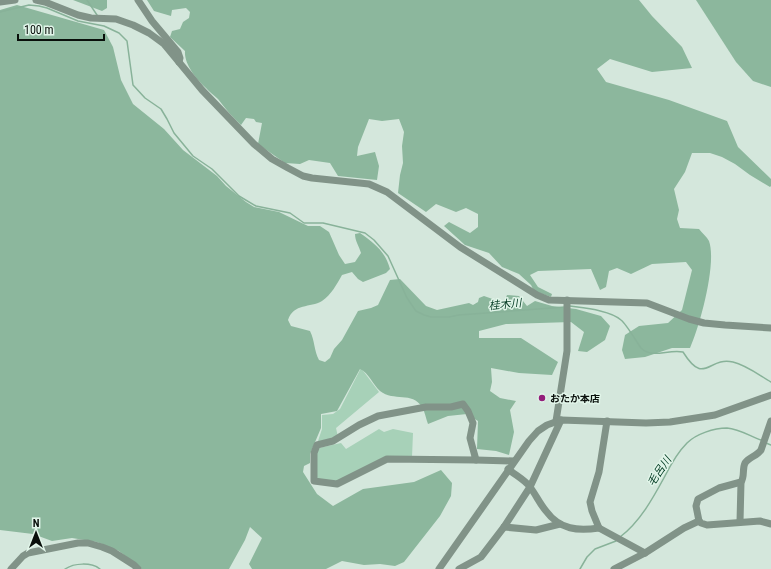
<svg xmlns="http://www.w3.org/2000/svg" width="771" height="569" font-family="'Roboto Condensed','Noto Sans JP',sans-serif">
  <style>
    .green { fill: #a7d1b8 }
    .forest { fill: #8cb79d }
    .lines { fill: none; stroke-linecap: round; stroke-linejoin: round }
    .stream { stroke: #88b299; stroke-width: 1.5 }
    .minor { stroke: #819388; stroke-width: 7 }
    .poi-dot { fill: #931d7a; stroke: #e1f5e9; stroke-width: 1.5 }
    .labels { text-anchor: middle; stroke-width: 3; stroke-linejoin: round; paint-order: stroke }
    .poi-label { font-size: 10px; font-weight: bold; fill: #090f0b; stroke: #e1f5e9; text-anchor: start }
    .water-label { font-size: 11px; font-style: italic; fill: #0a4129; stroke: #e1f5e9 }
  </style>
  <rect width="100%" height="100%" fill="#d4e7dc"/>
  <g class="green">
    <polygon points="361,368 379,392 336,428 338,437 317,444 322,429 322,415 333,414 340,409"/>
    <polygon points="379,429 384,432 393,429 413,433 412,457 386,457 337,482 316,479 316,453 319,448 341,443 346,449"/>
  </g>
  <g class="forest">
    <polygon points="73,0 107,0 107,8 102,11"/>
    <path d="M 147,0 L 639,0 L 652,16 L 682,47 L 692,68 L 652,72 L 610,59 L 597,69 L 606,82 L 669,100 L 727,121 L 738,147 L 771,179 L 771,186 L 770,187 L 750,175 L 735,164 L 722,157 L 710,153 L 692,153 L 685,172 L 674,189 L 679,210 L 677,219 L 680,228 L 699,229 C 702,233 707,237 709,241 C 717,263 700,326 690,348 L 672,348 L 645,357 L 625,359 L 622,350 L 625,335 L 639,326 L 668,323 L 682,310 L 692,270 L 686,262 L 652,264 L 631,274 L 617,268 L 609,271 L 606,287 L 600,290 L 591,269 L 538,271 L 530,275 L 538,287 L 552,294 L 551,297 L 534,291 L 531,285 L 519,274 L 502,267 L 489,253 L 465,245 L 444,226 L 449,222 L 470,233 L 478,227 L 478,214 L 466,208 L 456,212 L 436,204 L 426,212 L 398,193 L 400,175 L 403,163 L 402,146 L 404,132 L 399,119 L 382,121 L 369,119 L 358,147 L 357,156 L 375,152 L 379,166 L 377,180 L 338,176 L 330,163 L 309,160 L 300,164 L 285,163 L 258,144 L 262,123 L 256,122 L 254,119 L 246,118 L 241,125 C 232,117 225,108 218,99 C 214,95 209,92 206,88 C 196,79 184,64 185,51 L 170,37 L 172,31 L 180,29 L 183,22 L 189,18 L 190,12 L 186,8 L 172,10 L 171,16 L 154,11 Z"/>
    <polygon points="696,0 771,0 771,87 753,81 736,62"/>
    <path d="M 17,5 L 104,30 L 113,47 L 121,80 L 133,104 L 164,129 L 183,150 L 217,176 L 226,186 L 246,202 L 254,207 L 279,212 L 308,226 L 320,226 L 329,232 L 339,255 L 345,264 L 355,262 L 361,253 C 359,246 355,241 355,234 L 360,233 C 375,244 385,251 390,269 L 386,273 L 363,282 L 358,279 L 352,272 L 342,275 C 337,284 331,295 322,301 C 310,308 294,303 288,320 L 291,326 L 310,331 C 315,341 314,351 319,360 L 325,362 L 330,358 L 334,349 L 342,340 L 358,311 L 371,308 L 378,305 L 390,280 L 400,279 L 426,306 L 437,310 L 469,303 L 473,305 L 478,302 L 479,298 L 484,296 L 504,303 L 507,295 L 519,296 L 527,306 L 535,301 L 552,306 L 576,309 L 601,316 L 610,326 L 605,340 L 587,352 L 578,351 L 584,332 L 571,322 L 506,324 L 479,331 L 479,338 L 521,338 L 558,362 L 552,375 L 519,373 L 491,368 L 492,382 L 490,391 L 500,398 L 516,401 L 510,410 L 514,432 L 509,455 L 496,451 L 477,449 L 478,421 L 467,414 L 448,416 L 428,424 C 426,419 425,412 422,407 C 412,391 394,402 380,391 C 373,385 369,373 360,369 L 337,411 L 321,414 L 321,428 L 310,454 L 310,463 L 304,466 L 303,472 L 317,494 L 333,506 L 363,489 L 414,482 L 441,470 L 452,483 L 451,496 L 440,516 L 404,562 L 395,566 L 380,564 L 364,565 L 342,561 L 326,569 L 252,569 L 249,564 L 262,538 L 250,527 L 245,540 L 229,569 L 142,569 L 119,551 L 97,542 L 72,538 L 52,541 L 33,534 L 0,530 L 0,10 Z"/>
  </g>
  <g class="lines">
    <g class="stream">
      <polyline points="87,0 97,15"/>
      <polyline points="0,12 29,5 39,6 47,8 78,21 104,26 119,33 127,41 133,85 145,98 161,109 167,119 174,133 193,156 212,169 239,196 256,206 290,213 304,223 323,223 365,233 374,240 388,256 407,298 416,311 424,315 431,317 449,317 459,315 565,307"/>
      <path d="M 569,306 C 583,308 610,310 621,320 C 627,325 636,341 641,348 C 652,359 668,349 683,352 C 705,387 708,356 733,362 C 746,365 759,375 771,382"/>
      <polyline points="766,443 771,445"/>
      <path d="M 620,537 C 640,522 653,498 665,476 C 671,464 678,452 687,443 C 696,434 714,428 727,428 C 739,429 750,436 761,440"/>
      <path d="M 65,569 C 74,563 91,562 100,569"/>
      <polyline points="580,569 587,557 595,549 616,541"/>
    </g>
    <g class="minor">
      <polyline points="36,0 45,2 78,15 91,18 116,19 133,25 149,33 164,44 202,90 254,144 272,159 288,168 303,176 312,178 369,184 387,192 460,247 537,295 549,300 647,303 689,319 704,323 725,325 771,328"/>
      <polyline points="138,0 152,21 178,52 180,58 179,62"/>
      <polyline points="0,2 15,0"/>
      <polygon points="463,404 468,411 473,423 470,438 476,460 387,459 337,484 314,481 314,453 317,445 333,441 359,425 378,416 426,407 451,407"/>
      <polyline points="556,421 567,351 567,300"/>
      <polyline points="607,421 599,472 590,502 592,511 599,528 645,553"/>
      <polyline points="476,460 514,461"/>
      <path d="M 508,469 C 515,475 525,480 530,487 C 536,495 540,504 546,511 C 560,530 578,531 599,528"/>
      <path d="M 699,521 L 696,506 L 698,499 L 719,488 L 741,482 C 745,476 742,469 745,463 C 749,457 757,456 761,450 L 771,421"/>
      <polyline points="699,521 701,523 707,525 760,521 771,524"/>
      <polyline points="740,522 741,482"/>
      <polyline points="504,527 536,530 560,524"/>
      <polyline points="11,569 23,556 28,553 78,543 88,543 102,547 112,551 134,565 138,569"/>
      <polyline points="439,569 529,441 538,431 547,425 561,420 646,423 670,422 715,415 771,395"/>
      <polyline points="459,569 481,557 504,527 530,487 561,420"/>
      <polyline points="614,569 645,553 684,528 699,521"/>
    </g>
  </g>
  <circle class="poi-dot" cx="542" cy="398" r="4"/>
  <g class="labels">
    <g class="poi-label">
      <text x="550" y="402">おたか本店</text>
    </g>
    <g class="water-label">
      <text transform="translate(505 304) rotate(-5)" y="4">桂木川</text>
      <text transform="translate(659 471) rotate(-56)" y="4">毛呂川</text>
    </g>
  </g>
  <g transform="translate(36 533)" stroke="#e1f5e9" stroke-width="3" paint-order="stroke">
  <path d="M0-3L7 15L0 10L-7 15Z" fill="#090f0b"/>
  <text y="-6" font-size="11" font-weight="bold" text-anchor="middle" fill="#090f0b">N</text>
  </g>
  <path d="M18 34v6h86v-6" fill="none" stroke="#090f0b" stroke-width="2"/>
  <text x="24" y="34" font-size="12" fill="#090f0b" stroke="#e1f5e9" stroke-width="3" paint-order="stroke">100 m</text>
</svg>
